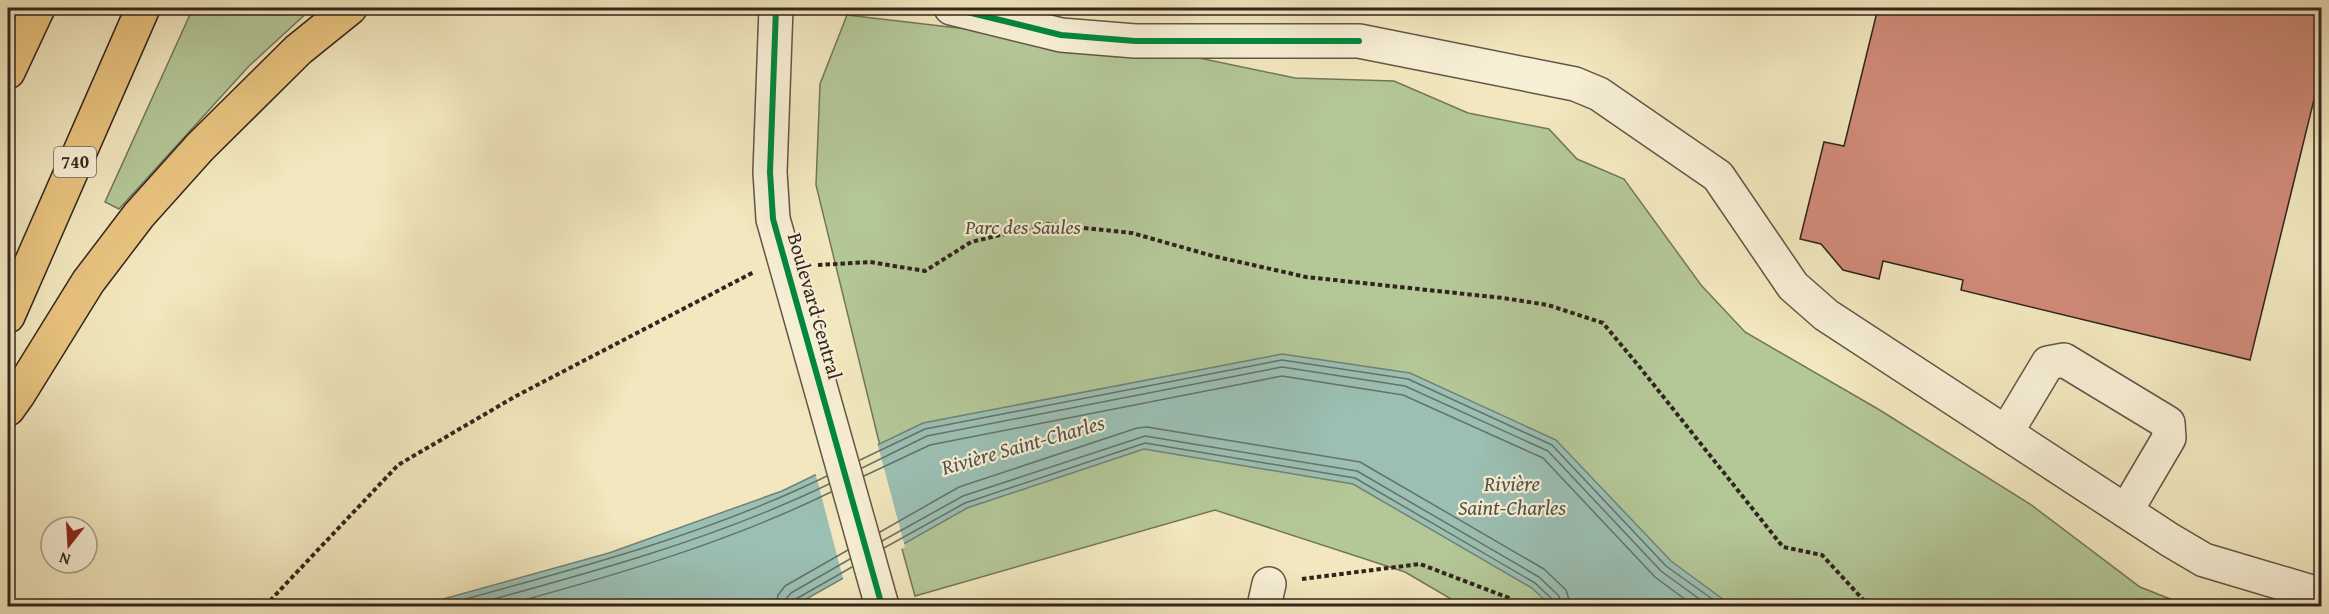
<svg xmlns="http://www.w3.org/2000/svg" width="2329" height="614" font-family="'Gentium Book Plus',serif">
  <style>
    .green { fill: #b4c797; stroke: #73765a; stroke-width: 1.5 }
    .water { fill: #9bbfb3; stroke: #718177; stroke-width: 1.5 }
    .pier { fill: #f2e7be }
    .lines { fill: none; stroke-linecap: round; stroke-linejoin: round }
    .shore { stroke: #667268; stroke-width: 1.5 }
    .building { fill: #cf8a78; stroke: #32251e; stroke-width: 1.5 }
    .minor-casing { stroke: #625646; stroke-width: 36 }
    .highway-casing { stroke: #32251e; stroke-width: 36 }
    .path { stroke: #32251e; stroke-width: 4; stroke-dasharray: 4.5 3; stroke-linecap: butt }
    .minor { stroke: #f7efd5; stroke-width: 33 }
    .highway { stroke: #e9c47f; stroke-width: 33 }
    .cycleway-casing { stroke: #f7efd5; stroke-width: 10 }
    .cycleway { stroke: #00873e; stroke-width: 6 }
    .labels { text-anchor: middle; stroke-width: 4.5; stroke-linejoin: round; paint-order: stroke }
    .shield { fill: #f7efd5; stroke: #6d6255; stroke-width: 1.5 }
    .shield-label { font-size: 18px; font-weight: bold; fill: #32251e }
    .park-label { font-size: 20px; font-style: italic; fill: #524e3c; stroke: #f7efd5 }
    .street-label { font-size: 20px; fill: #32251e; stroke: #f7efd5 }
    .water-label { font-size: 21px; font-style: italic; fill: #52534b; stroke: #f7efd5 }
  </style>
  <rect width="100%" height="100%" fill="#f2e7be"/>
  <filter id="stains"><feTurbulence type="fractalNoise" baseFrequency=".00333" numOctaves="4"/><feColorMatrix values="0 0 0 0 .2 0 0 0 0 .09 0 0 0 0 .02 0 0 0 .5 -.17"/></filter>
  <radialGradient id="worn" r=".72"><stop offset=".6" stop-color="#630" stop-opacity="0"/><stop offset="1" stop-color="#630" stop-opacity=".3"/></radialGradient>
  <g class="green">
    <polygon points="193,8 312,8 249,66 119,209 105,202"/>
    <polygon points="847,15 1180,54 1295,78 1394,81 1468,113 1549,129 1577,159 1624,179 1701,285 1745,332 1878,409 2030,504 2140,587 2188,606 1716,606 1550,447 881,450 816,185 820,84"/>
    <polygon points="1143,441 1356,477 1562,606 1463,606 1405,572 1215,510 915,596 899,538 964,499"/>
  </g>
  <polygon class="water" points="1282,354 1410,373 1556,440 1671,561 1732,606 1551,606 1532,588 1353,484 1144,449 967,508 794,606 418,606 609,553 782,491 923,423"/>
  <polygon class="pier" points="877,442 905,547 844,582 815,472"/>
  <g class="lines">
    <g class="shore">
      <polyline points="860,460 925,429 1282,360 1408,379 1552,445 1666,566 1722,606"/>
      <polyline points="862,468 927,436 1282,367 1405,386 1548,451 1661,571 1709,606"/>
      <polyline points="864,476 930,445 1282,376 1403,395 1543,458 1655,577 1694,606"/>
      <polyline points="880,532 959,487 1137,428 1147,427 1360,462 1544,569 1566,590 1571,606"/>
      <polyline points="882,541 963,496 1145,436 1357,471 1539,577 1559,596 1562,606"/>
      <polyline points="884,548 965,503 1145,443 1355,478 1535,583 1553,600 1554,606"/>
      <path d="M 440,606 C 571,570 704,536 827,476"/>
      <path d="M 468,606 C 590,573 715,539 829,484"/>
      <path d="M 502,606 C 613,576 727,543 831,492"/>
      <polyline points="776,606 778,595 785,586 848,550"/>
      <polyline points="785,606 786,599 791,593 850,559"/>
      <polyline points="793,606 796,599 852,567"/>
    </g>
  </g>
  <polygon class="building" points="1878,8 2322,8 2322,67 2250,360 1961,290 1963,280 1883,261 1879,279 1843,270 1821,244 1800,239 1824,142 1844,146"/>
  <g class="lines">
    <g class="minor-casing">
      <g id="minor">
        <polyline points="776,8 770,172 773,219 882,606"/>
        <polyline points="951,8 1061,35 1135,41 1359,41 1575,84 1599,94 1718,176 1793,286 1826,315 2170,540 2204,560 2322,595"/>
        <polyline points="2006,433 2048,363 2064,360 2168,423 2169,438 2126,511"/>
        <polyline points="1264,606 1269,584"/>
      </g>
    </g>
    <g class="highway-casing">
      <g id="highway">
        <polyline points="8,72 38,8"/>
        <polyline points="8,316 143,8"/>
        <polyline points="8,409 18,395 88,282 139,215 200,147 298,50 350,8"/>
      </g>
    </g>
    <g class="path">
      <polyline points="818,265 870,262 925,271 971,242 1047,224 1132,233 1213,256 1306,277 1503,298 1548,305 1603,323 1638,365 1783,547 1822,555 1869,606"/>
      <polyline points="1302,579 1420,564 1509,598 1519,606"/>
      <polyline points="265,606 398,465 516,396 754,272"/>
    </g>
    <use href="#minor" class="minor"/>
    <use href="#highway" class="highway"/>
    <g class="cycleway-casing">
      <g id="cycleway">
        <polyline points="776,8 770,172 773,219 882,606"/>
        <polyline points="951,8 1061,35 1135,41 1359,41"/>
      </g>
    </g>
    <use href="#cycleway" class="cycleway"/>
  </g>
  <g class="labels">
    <rect class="shield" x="54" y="147" width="42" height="30" rx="4.5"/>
    <g class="shield-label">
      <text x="75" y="168">740</text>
    </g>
    <g class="park-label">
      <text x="1023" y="234">Parc des Saules</text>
    </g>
    <g class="street-label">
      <text transform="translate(815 306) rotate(74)" y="7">Boulevard Central</text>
    </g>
    <g class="water-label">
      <text transform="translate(1023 445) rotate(-16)" y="7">Rivière Saint-Charles</text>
      <text x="1512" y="491">Rivière<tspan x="1512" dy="24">Saint-Charles</tspan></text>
    </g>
  </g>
  <rect width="2329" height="614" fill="none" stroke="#f2e7be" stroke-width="30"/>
  <rect x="9" y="9" width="2311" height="596" fill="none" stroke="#32251e" stroke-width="3"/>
  <rect x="15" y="15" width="2299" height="584" fill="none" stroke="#32251e" stroke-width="1.5"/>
  <g transform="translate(69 545) rotate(197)"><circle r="28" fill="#f7efd5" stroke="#a89e8c" stroke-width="1.5"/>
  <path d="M0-4.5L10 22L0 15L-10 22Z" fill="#8f2418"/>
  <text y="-9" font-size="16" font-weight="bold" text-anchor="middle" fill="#32251e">N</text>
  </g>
  <rect width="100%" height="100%" filter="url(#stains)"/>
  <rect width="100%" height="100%" fill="url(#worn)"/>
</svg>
